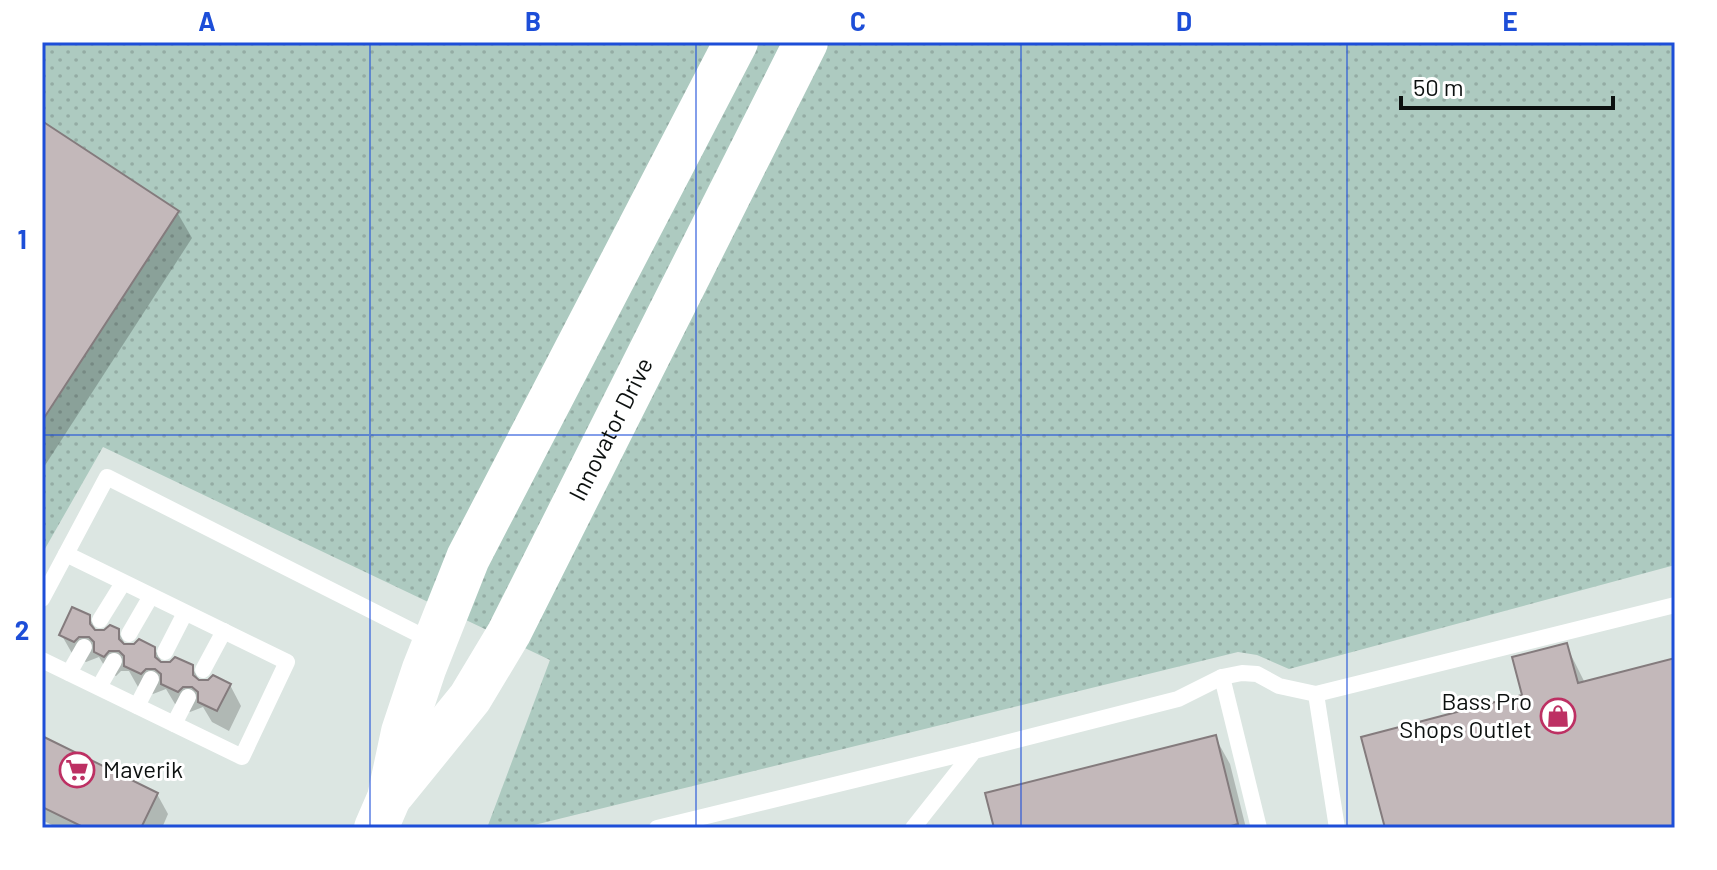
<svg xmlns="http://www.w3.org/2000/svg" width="1717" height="870" font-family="Barlow,sans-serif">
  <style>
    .green { fill: url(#green-dots) }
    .shadow { fill: #0003 }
    .building { fill: #c3b8ba; stroke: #847b7d; stroke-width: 2 }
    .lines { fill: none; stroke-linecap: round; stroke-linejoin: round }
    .service { stroke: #fff; stroke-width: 16 }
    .secondary { stroke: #fff; stroke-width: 44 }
    .grid { fill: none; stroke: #1d4ed8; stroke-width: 2; stroke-opacity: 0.55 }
    .labels { text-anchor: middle; stroke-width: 6; stroke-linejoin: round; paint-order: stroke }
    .street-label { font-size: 24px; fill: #0c100f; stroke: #fff }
    .poi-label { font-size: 24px; fill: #0c100f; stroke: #fff; text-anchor: end }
    .neatline { fill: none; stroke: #1d4ed8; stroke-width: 3 }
    .grid-label { font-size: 26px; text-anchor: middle; font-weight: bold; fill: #1d4ed8 }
  </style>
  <defs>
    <pattern id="green-dots" width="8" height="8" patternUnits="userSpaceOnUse" patternTransform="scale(2)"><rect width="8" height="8" fill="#adcac0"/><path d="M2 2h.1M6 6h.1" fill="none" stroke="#94aca4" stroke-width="1.8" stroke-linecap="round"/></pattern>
  </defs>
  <rect width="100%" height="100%" fill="#dce6e2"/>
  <polygon class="green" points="42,42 1675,42 1675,565 1289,669 1257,655 1238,652 522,828 487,828 550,660 103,447 42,554"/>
  <g class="shadow">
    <polygon points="42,124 177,212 192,238 42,470"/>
    <polygon points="89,617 97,632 118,631 126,646 154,648 163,664 192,667 200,682 230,685 241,706 229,731 212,722 203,707 190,712 175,704 166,689 153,694 138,687 129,671 121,671 116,676 108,672 99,657 86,662 73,655 61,634"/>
    <polygon points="1566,645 1585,683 1675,660 1675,828 1387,828 1525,697"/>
    <polygon points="1215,737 1230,764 1246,828 996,828"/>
    <polygon points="42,752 157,794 168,814 162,828 58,828 42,820"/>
  </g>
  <g class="building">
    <polygon points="42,121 179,211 42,421"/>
    <polygon points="72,607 90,615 90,624 95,630 104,630 110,625 119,629 119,639 124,644 134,644 139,639 155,647 155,657 161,662 170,662 175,657 193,665 193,675 199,680 208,680 213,675 231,684 217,711 198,702 198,692 192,687 183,687 178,692 161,684 161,674 155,669 146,669 141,674 124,666 124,656 119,651 109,651 104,657 94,652 94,642 89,637 79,637 74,642 59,635"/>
    <polygon points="1567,643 1578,683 1675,658 1675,828 1385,828 1361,737 1522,695 1512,657"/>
    <polygon points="1216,735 1238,824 1224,828 994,828 985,793"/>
    <polygon points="42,736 158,793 141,828 85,828 42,807"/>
  </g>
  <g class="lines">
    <g class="service">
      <polyline points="42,599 107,477 432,641"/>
      <polyline points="100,620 123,583"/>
      <polyline points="129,634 151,596"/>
      <polyline points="165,652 185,613"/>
      <polyline points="42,660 242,757 287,662 66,554"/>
      <polyline points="203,670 224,631"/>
      <polyline points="69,673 84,647"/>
      <polyline points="1222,677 1259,828"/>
      <polyline points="99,687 114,661"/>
      <polyline points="137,706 151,679"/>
      <polyline points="174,724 188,697"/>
      <polyline points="657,828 974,751"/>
      <polyline points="913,828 974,751 1178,699 1222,677 1242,673 1257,674 1279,686 1316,694"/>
      <polyline points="1337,828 1316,694 1675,605"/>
    </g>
    <g class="secondary">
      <path id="s1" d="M 393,793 L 470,698 L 509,633 L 806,42"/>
      <polyline points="376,828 389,798 403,732 424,669 468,558 736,42"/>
    </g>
  </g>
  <path class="grid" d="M 370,42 L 370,828M 696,42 L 696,828M 1021,42 L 1021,828M 1347,42 L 1347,828M 42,435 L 1675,435"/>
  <defs>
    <g id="shop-ring" transform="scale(1.8)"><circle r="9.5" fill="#fff" stroke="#bd3063" stroke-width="1.5"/><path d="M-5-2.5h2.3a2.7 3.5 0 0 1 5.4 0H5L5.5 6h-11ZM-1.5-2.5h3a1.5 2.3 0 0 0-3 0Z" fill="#bd3063"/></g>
    <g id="supermarket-ring" transform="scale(1.8)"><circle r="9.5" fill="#fff" stroke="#bd3063" stroke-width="1.5"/><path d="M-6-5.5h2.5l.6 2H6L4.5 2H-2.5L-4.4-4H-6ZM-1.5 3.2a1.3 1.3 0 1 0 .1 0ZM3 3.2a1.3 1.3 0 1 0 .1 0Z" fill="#bd3063"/></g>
  </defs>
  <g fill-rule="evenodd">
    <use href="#shop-ring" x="1558" y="716"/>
    <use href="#supermarket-ring" x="77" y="770"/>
  </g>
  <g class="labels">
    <g class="street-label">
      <text dy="8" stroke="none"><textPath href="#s1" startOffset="426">Innovator Drive</textPath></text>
    </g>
    <g class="poi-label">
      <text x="1532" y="710">Bass Pro<tspan x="1532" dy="28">Shops Outlet</tspan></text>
      <text x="103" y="778" text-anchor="start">Maverik</text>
    </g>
  </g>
  <rect width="1717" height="870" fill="none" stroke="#ffffff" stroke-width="88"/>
  <path d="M1401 96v12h212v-12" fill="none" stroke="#0c100f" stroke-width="4"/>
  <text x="1413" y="96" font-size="24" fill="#0c100f" stroke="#ffffff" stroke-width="6" paint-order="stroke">50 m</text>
  <rect x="44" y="44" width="1629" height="782" class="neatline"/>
  <g class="grid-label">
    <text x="207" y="31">A</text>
    <text x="533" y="31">B</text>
    <text x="858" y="31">C</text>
    <text x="1184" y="31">D</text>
    <text x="1510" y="31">E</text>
    <text x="22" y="249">1</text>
    <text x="22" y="640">2</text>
  </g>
</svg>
